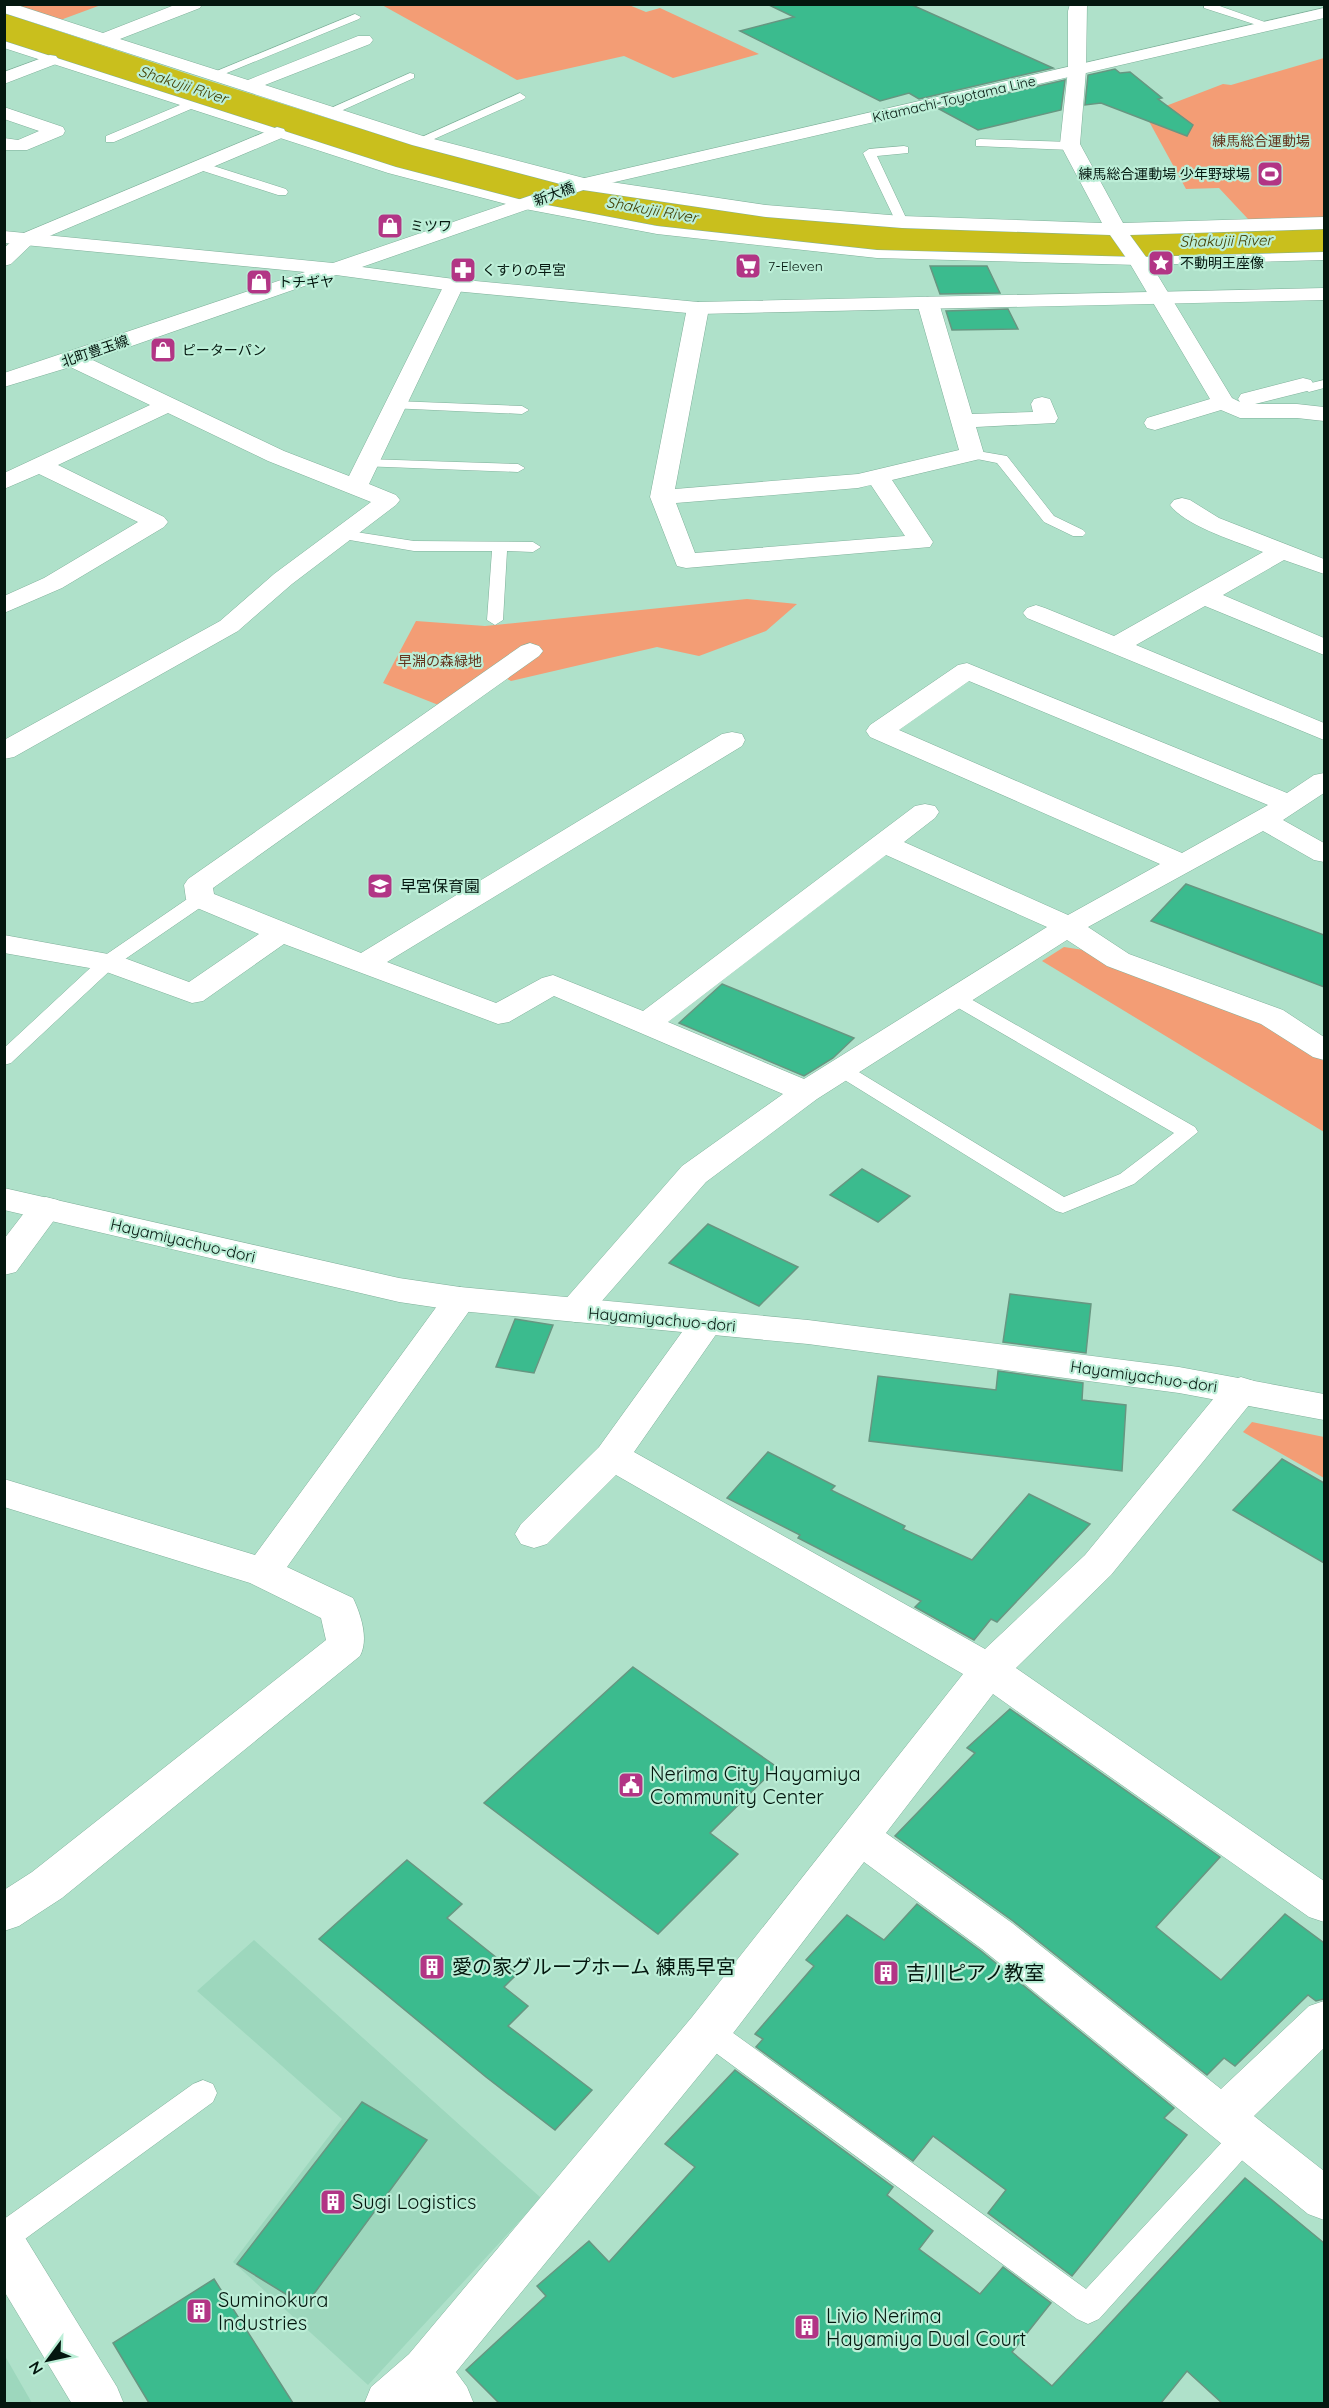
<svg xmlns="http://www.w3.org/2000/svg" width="1329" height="2408" font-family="Quicksand,'Noto Sans JP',sans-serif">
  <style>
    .built { fill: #9dd7bd }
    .green { fill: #f39d75 }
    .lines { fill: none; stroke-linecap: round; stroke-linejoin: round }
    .river { fill: #c9bf1d; fill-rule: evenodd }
    .building { fill: #3bbb8e; stroke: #679681; stroke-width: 1.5 }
    .lane-casing { stroke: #7fb09a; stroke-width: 1 }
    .street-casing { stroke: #7fb09a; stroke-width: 1 }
    .secondary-casing { stroke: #7fb09a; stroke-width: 1 }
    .lane { fill: #fff; fill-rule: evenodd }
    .street { fill: #fff; fill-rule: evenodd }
    .secondary { fill: #fff; fill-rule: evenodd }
    .labels { text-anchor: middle; stroke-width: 4.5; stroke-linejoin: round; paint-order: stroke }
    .far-street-label { font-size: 14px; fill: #04170f; stroke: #bceed7 }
    .far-park-label { font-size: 14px; fill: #63341d; stroke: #bceed7 }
    .far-poi-label { font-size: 14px; fill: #04170f; stroke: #bceed7; text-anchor: start }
    .far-water-label { font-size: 15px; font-style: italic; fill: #423e00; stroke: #bceed7 }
    .poi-label { font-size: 16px; fill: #04170f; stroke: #bceed7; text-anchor: start }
    .street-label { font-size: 16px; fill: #04170f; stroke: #bceed7 }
    .near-poi-label { font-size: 20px; fill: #04170f; stroke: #bceed7; text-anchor: start }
  </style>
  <rect width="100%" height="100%" fill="#afe1ca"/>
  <g class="built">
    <polygon points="254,1940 541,2198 368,2385 233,2262 342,2119 197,1991"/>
    <polygon points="5,2356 32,2403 5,2403"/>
  </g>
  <g class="green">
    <polygon points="5,4 101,5 55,22"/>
    <polygon points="629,5 646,12 660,8 759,54 673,78 624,56 517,80 382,5"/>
    <polygon points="1324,58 1324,220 1248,219 1219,188 1186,189 1145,114 1223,84 1231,85"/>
    <polygon points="747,599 797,604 766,631 699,656 657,647 511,681 491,670 441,706 383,683 416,621 485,626"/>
    <polygon points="1064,947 1090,951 1268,1026 1324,1061 1324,1132 1042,961"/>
    <polygon points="1252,1422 1324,1437 1324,1478 1243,1432"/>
  </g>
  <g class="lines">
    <polygon class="river" points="4,13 200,78 378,134 529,175 706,204 892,224 1015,228 1324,224 1324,254 1015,260 892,254 706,234 507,200 344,154 168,98 4,41"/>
  </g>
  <g class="building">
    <polygon points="767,4 910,4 1053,68 919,99 909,93 880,101 740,31 794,17"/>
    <polygon points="1115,69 1120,73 1130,72 1162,98 1158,99 1193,125 1187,136 1101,103 1085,105 1088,75"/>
    <polygon points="1065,80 1061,110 978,130 939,109"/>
    <polygon points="930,266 987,266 1000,293 940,294"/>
    <polygon points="1008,309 1018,329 952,330 946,311"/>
    <polygon points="1186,884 1324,935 1324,987 1151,921"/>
    <polygon points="722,984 854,1038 833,1058 804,1076 679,1023"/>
    <polygon points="862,1169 910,1196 878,1222 830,1195"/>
    <polygon points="708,1224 798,1267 759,1306 669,1263"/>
    <polygon points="1010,1294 1091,1304 1086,1353 1003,1342"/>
    <polygon points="515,1319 553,1325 534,1373 496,1367"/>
    <polygon points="998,1371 1083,1383 1082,1400 1126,1405 1122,1471 869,1441 878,1376 996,1390"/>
    <polygon points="768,1452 835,1486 831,1490 905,1526 903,1529 972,1560 1029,1494 1090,1524 997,1622 991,1619 974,1640 915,1607 921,1601 798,1538 800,1535 727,1498"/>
    <polygon points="1282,1459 1324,1483 1324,1563 1233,1510"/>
    <polygon points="633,1667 777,1767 710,1833 738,1854 658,1934 484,1803"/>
    <polygon points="1010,1709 1220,1857 1156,1927 1221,1980 1285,1914 1324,1943 1324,1999 1316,2001 1308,1995 1235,2066 1224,2058 1207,2075 1013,1921 895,1836 975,1753 967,1748"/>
    <polygon points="407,1860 462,1904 447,1918 517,1974 504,1987 528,2006 508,2026 592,2090 555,2130 486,2077 319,1939"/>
    <polygon points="917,1904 981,1951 1174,2108 1164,2118 1187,2135 1072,2276 988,2213 1006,2190 933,2136 913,2161 756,2047 763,2039 755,2034 814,1966 806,1960 847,1915 884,1940"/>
    <polygon points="735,2070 893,2187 887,2195 933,2231 919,2249 980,2294 1003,2267 1051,2303 1012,2352 1052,2386 1245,2178 1324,2243 1324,2403 1222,2403 1187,2371 1161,2403 499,2403 466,2370 546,2296 537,2286 589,2241 609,2262 695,2167 665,2144"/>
    <polygon points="362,2102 427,2140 305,2306 237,2264"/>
    <polygon points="214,2279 293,2403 149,2403 113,2343"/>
  </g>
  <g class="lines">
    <g class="lane-casing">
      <g id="lane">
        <polygon points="1204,4 1214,4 1276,26 1270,29 1266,28 1204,8"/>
        <polygon points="355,14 361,17 359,19 217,77 213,78 207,75"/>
        <polygon points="4,41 396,167 526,201 657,226 877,250 1139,257 1324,252 1324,260 1139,265 877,258 657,234 525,209 388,173 191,109 114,142 106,142 106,136 180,105 4,48"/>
        <polygon points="410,73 414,74 414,78 332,115 324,115 322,112"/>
        <polygon points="520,93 526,97 524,99 423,144 415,144 413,141"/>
        <polygon points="980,139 1071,142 1077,146 1071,150 976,146 976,140"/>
        <polygon points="904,146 908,147 908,153 877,156 908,222 902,226 896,222 863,153 869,149"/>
        <polygon points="201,162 286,189 288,192 286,195 278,195 197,169 195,166"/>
        <polygon points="1324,380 1324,388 1309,392 1296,385 1303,381 1311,383"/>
        <polygon points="395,401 522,406 529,410 522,414 390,408 388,405"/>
        <polygon points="972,450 1007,456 1054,516 1083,530 1086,533 1083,536 1073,536 1044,522 997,463 967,457 965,454 967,451"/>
        <polygon points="366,459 518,464 525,468 518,472 361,466 359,463 361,460"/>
        <polygon points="343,530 414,541 533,542 541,547 533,552 507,551 503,620 495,625 487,620 492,551 414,551 338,538 335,535"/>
        <polygon points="200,893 207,895 209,899 207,903 115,966 11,1063 4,1065 4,1048 101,958 193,895"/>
        <polygon points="955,992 962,994 1195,1127 1198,1132 1134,1184 1063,1213 1056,1211 835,1074 832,1070 835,1066 842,1064 849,1066 1064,1197 1120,1174 1174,1133 948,1002 945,998 948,994"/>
        <polygon points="708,2019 718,2022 1086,2289 1237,2126 1247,2122 1257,2126 1261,2135 1257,2144 1099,2319 1088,2324 1077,2319 698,2040 694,2031 698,2022"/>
        <polygon points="203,2080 213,2084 217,2093 213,2102 14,2247 4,2251 4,2219 193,2084"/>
      </g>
    </g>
    <g class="street-casing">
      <g id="street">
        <polygon points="4,4 14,4 103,33 177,4 202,4 200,8 120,39 248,80 358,36 370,36 373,40 370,44 265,85 426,137 584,178 766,205 902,216 1102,223 1060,144 1068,70 1068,11 1070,4 1087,4 1086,70 1080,144 1123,223 1324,217 1324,229 1130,235 1149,261 1232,398 1240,402 1238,399 1241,394 1303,378 1311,380 1314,385 1311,390 1255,404 1297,404 1324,407 1324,421 1297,418 1240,418 1221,410 1155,430 1147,428 1144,423 1147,418 1210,399 1129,262 1110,235 902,228 766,217 583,190 412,145 4,13"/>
        <polygon points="50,55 56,56 59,60 56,64 4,84 4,72"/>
        <polygon points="4,107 63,127 65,131 63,135 27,150 4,150 4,138 18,140 39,131 4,119"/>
        <polygon points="277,127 284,129 286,133 284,137 33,243 11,264 4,266 4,248 19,235"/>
        <polygon points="454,279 461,281 464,285 369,484 396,495 400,500 396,505 292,584 238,631 14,757 4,759 4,740 220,621 274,574 371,502 268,461 168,413 58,465 164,517 168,522 164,527 62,588 4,613 4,596 44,578 138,522 39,474 4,489 4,473 150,405 64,364 61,359 64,354 72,352 80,354 284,451 349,476 444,285 447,281"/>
        <path d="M 928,297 L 935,299 L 939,303 L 972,414 L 1033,412 L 1031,404 L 1034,399 L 1042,397 L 1050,399 L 1058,418 L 1055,423 L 976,427 L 984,454 L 980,459 L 892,480 L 933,542 L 930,547 L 686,568 L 677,566 L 650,497 L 687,308 L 691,304 L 698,302 L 705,304 L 709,308 L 675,489 L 858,474 L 959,450 L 917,303 L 921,299 ZM 871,485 L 905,536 L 695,553 L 676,503 L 858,488 Z"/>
        <path d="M 1182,498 L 1190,500 L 1219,518 L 1324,559 L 1324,574 L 1284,560 L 1223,595 L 1324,638 L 1324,655 L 1205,606 L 1136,645 L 1324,723 L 1324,740 L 1027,618 L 1023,613 L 1027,608 L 1036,605 L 1045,608 L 1114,636 L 1263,552 C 1238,542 1185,526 1170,505 L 1174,500 Z"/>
        <path d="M 530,643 L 539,646 L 543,651 L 539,656 L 213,888 L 214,894 L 361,953 L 722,734 L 732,732 L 742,734 L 745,740 L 742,746 L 387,962 L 496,1003 L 542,978 L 553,975 L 643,1011 L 915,806 L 925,804 L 935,806 L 939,812 L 935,818 L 904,842 L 1068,915 L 1160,864 L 870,737 L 866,731 L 870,725 L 958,665 L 967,663 L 1287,793 L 1314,775 L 1324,773 L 1324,793 L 1283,820 L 1324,843 L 1324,862 L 1314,860 L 1263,831 L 1088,927 L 1129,954 L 1283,1010 L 1324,1037 L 1324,1060 L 1313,1057 L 1261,1024 L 1107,966 L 1067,940 L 817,1099 L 706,1182 L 587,1318 L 575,1322 L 563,1318 L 558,1310 L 563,1302 L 682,1166 L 783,1094 L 554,996 L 509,1022 L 498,1024 L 284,944 L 203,1001 L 192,1003 L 101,970 L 4,953 L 4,935 L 119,956 L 189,982 L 259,934 L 190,905 L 186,899 L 184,885 L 188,879 L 521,646 ZM 969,681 L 1268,805 L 1182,853 L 899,730 ZM 886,855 L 1047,927 L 804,1079 L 668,1022 Z"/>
        <polygon points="46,1197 58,1200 63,1208 16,1272 4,1275 4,1239 34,1200"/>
        <path d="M 460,1287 L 472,1291 L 477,1299 L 472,1307 L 287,1567 L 353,1598 C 361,1615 369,1639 360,1656 L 62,1898 L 19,1926 L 4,1931 L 4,1890 L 32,1872 L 326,1640 L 321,1618 L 250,1583 L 4,1507 L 4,1479 L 255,1555 L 448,1291 Z"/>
        <polygon points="707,1311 719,1314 724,1323 634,1452 985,1649 1085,1555 1228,1381 1241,1377 1254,1381 1259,1390 1254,1399 1111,1575 1016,1668 1324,1881 1324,1922 1309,1917 993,1694 886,1833 1012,1923 1221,2089 1309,2006 1324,2001 1324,2048 1254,2116 1324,2171 1324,2220 1308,2214 982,1949 864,1862 724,2045 456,2372 467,2387 474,2404 364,2404 371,2387 409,2354 692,2017 963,1674 616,1475 547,1544 534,1548 521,1544 515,1534 521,1524 599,1447 695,1314"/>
        <polygon points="4,2225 21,2231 117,2387 124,2404 72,2404 4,2291"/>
      </g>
    </g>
    <g class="secondary-casing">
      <g id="secondary">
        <polygon points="1324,8 1324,18 589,188 362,267 454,279 698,302 1324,288 1324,300 698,314 454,291 336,275 80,364 4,387 4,373 305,272 4,243 4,231 333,263 576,180"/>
        <polygon points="4,1188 399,1278 460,1287 808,1320 1179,1367 1324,1394 1324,1420 1179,1393 808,1344 460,1311 399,1302 4,1210"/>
      </g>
    </g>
    <use href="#lane" class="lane"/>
    <use href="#street" class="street"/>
    <use href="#secondary" class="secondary"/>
  </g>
  <defs>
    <g id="stadium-square" transform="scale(1.35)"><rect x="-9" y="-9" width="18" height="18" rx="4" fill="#b23585" stroke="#bceed7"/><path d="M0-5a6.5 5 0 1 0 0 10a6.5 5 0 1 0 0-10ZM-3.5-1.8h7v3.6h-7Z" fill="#fff"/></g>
    <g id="shop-square" transform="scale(1.35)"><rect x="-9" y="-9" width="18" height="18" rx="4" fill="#b23585" stroke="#bceed7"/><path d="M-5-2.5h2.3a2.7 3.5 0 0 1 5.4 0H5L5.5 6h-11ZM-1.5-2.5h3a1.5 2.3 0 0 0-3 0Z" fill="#fff"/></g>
    <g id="sight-square" transform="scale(1.35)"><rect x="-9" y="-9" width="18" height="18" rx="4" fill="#b23585" stroke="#bceed7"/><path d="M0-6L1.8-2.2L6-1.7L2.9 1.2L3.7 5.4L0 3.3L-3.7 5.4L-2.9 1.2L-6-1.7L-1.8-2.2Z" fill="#fff"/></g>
    <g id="supermarket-square" transform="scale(1.35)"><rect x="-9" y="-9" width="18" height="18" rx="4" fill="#b23585" stroke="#bceed7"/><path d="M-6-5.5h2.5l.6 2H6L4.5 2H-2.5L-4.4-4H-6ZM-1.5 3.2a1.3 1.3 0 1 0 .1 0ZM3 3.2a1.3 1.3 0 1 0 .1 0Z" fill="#fff"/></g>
    <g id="pharmacy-square" transform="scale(1.35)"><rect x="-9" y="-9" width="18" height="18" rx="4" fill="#b23585" stroke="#bceed7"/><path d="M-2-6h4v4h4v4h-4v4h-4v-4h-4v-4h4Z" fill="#fff"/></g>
    <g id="school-square" transform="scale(1.35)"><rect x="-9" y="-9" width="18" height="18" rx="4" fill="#b23585" stroke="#bceed7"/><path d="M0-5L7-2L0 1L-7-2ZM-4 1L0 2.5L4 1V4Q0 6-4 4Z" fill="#fff"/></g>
    <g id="civic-square" transform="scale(1.35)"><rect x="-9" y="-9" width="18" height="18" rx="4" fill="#b23585" stroke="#bceed7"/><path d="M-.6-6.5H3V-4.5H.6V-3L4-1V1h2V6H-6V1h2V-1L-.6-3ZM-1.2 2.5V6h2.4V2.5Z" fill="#fff"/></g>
    <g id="building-square" transform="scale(1.35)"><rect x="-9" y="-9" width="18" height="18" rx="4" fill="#b23585" stroke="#bceed7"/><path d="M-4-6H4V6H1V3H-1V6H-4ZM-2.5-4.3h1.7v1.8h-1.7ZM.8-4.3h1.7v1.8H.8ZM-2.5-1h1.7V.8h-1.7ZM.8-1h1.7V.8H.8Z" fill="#fff"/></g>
  </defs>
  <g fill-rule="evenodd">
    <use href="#stadium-square" x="1270" y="174"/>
    <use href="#shop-square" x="390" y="226"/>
    <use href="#sight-square" x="1161" y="263"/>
    <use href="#supermarket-square" x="748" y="266"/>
    <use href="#pharmacy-square" x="463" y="270"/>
    <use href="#shop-square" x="259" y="282"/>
    <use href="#shop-square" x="163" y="350"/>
    <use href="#school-square" x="380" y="886"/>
    <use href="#civic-square" x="631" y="1785"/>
    <use href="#building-square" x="432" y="1967"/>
    <use href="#building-square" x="886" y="1973"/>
    <use href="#building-square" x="333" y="2202"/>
    <use href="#building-square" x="199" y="2311"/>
    <use href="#building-square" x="807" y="2327"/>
  </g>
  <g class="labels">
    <g class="far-street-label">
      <text transform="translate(954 99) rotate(-13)" y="5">Kitamachi-Toyotama Line</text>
      <text transform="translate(554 194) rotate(-20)" y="5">新大橋</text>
      <text transform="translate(95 351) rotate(-19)" y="5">北町豊玉線</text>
    </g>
    <g class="far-park-label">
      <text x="1261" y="146">練馬総合運動場</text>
      <text x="440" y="666">早淵の森緑地</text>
    </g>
    <g class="far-poi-label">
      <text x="1250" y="179" text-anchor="end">練馬総合運動場 少年野球場</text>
      <text x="410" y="231">ミツワ</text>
      <text x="1180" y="268">不動明王座像</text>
      <text x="768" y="271">7-Eleven</text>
      <text x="482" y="275">くすりの早宮</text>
      <text x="278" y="287">トチギヤ</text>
      <text x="182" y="355">ピーターパン</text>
    </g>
    <g class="far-water-label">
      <text transform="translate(183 85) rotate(18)" y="5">Shakujii River</text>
      <text transform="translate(652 210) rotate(10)" y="5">Shakujii River</text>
      <text transform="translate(1226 241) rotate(-1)" y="5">Shakujii River</text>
    </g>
    <g class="poi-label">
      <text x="400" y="892">早宮保育園</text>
    </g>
    <g class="street-label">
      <text transform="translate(183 1240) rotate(13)" y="6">Hayamiyachuo-dori</text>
      <text transform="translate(662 1319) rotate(5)" y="6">Hayamiyachuo-dori</text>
      <text transform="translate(1144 1376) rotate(8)" y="6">Hayamiyachuo-dori</text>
    </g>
    <g class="near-poi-label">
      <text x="650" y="1781">Nerima City Hayamiya<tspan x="650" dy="23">Community Center</tspan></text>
      <text x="452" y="1974">愛の家グループホーム 練馬早宮</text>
      <text x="906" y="1980">吉川ピアノ教室</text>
      <text x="352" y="2209">Sugi Logistics</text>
      <text x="218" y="2307">Suminokura<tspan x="218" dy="23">Industries</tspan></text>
      <text x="826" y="2323">Livio Nerima<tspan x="826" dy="23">Hayamiya Dual Court</tspan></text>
    </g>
  </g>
  <rect width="1329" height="2408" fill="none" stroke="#04170f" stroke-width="12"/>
  <g transform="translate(48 2360) rotate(237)" stroke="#bceed7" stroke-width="4.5" paint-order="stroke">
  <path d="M0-4.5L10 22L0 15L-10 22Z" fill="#04170f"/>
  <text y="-9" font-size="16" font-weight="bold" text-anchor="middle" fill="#04170f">N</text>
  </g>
</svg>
